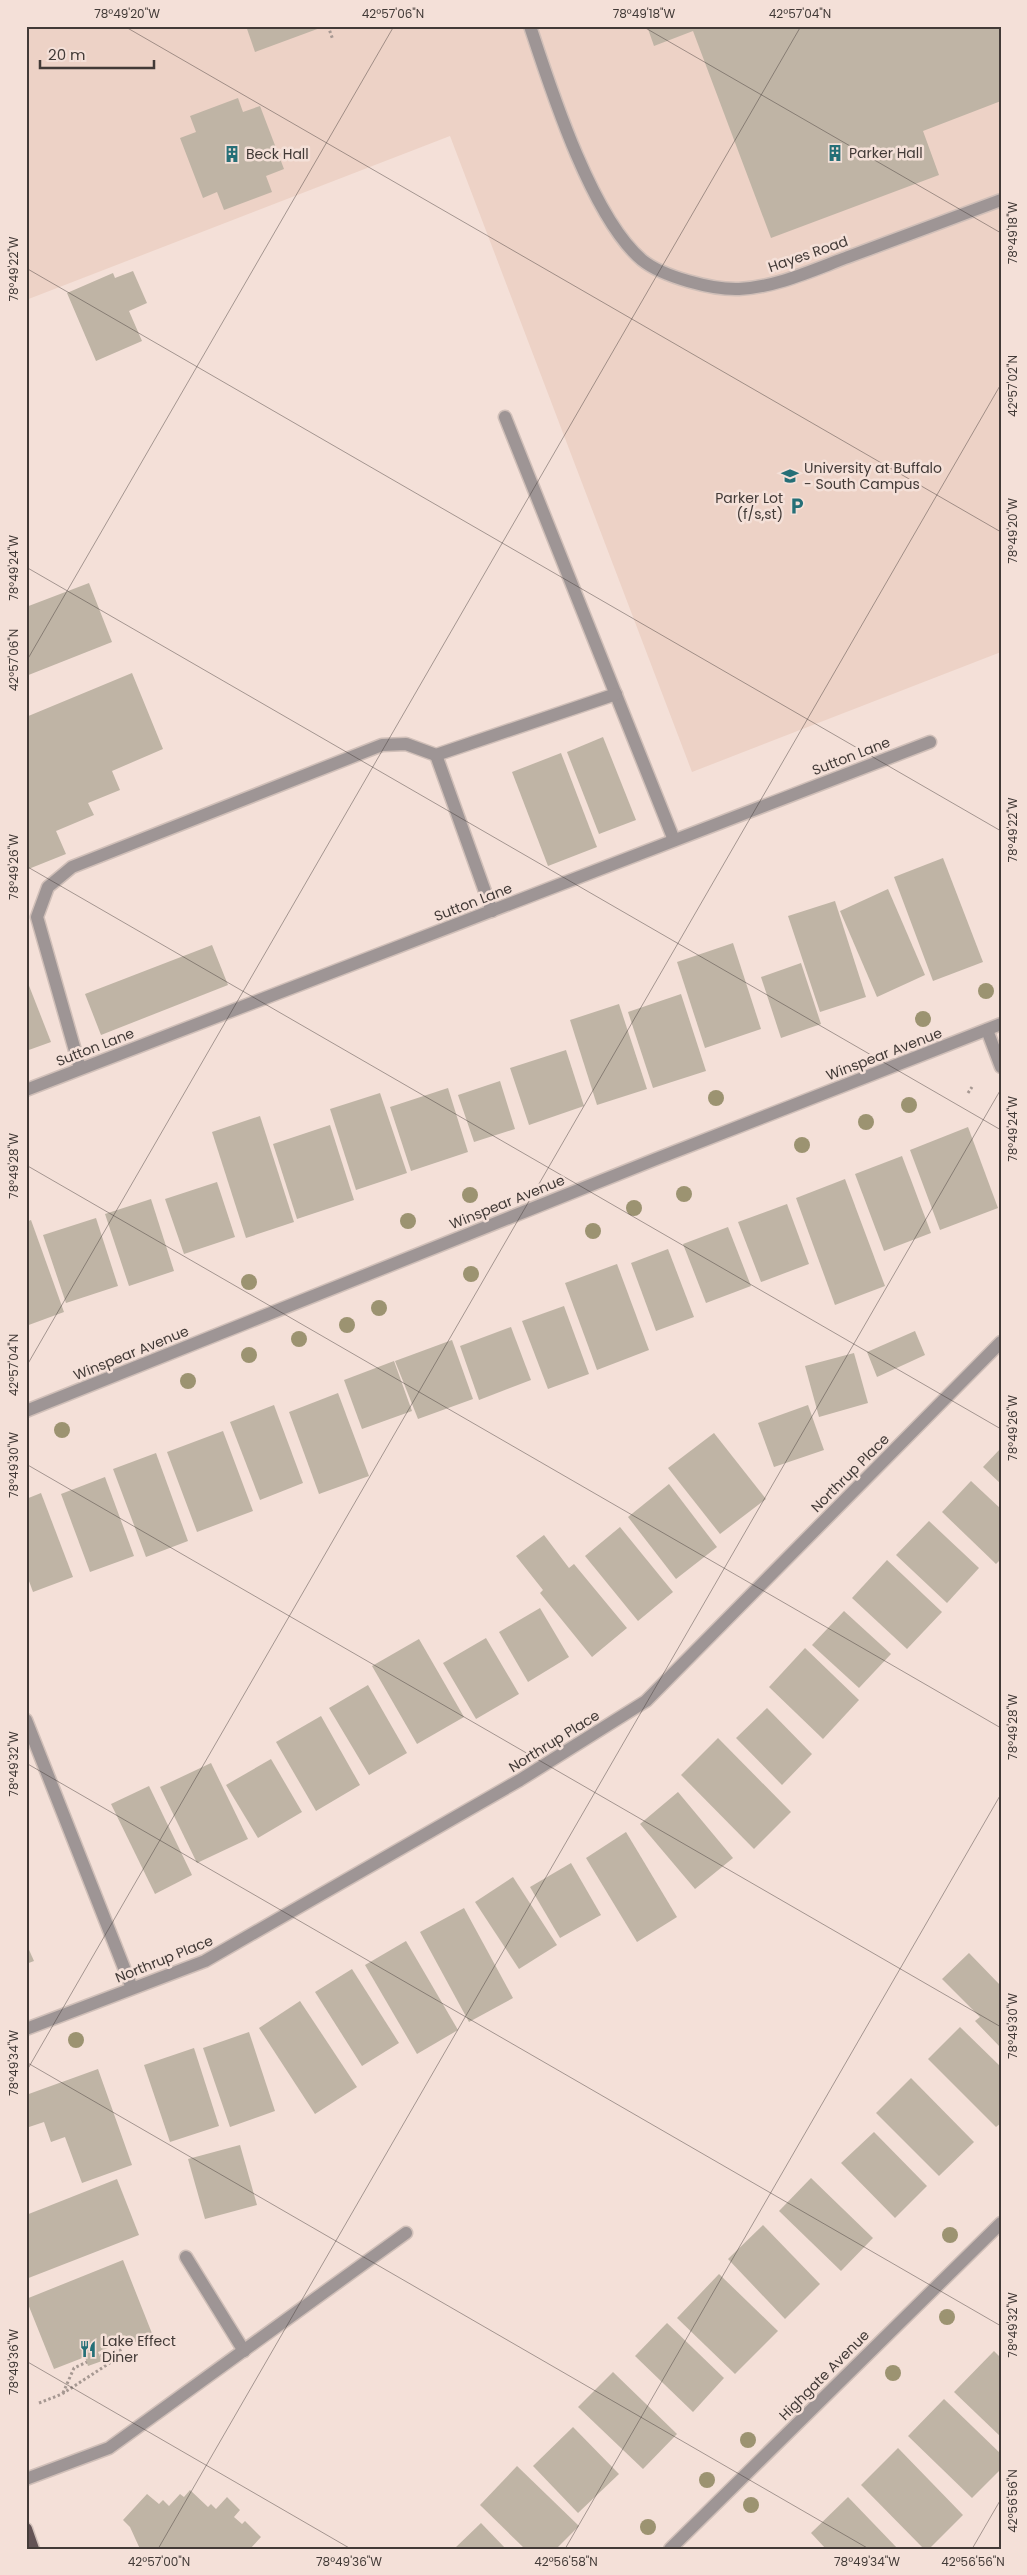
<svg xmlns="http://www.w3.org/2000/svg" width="1027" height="2575" font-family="Poppins,sans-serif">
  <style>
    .built { fill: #edd2c6 }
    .building { fill: #bfb4a5 }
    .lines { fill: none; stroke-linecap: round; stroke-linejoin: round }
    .minor-casing { stroke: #d0bfb8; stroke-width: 15 }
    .major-casing { stroke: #d0bfb8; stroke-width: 15 }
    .path { stroke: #a69892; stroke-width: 3; stroke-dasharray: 2.5 2.5; stroke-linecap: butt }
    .minor { stroke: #9e9595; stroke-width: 12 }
    .major { stroke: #635355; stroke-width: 12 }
    .tree { fill: #9c9371 }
    .ticks { fill: none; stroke: #423a37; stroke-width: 1; stroke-opacity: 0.45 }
    .labels { text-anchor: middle; stroke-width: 5; stroke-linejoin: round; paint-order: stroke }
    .poi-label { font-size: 14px; fill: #423a37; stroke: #f4e0d8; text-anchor: start }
    .street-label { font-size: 14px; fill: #423a37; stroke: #f4e0d8 }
    .neatline { fill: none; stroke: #423a37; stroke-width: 2 }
    .ticks-label { font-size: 12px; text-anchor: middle; fill: #423a37 }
  </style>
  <rect width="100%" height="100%" fill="#f4e0d8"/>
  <polygon class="built" points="26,26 1001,26 1001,652 692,772 450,136 26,300"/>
  <g class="building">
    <polygon points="246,26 320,26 320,28 255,52"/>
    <polygon points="647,26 1001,26 1001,101 923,131 939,175 771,238 693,31 654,46"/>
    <polygon points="238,98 243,112 260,106 284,169 266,176 272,192 224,210 217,192 203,198 180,138 196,132 190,116"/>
    <polygon points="133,271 147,303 129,311 142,341 96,361 67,293 113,273 115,278"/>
    <polygon points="89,583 112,642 26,676 26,607"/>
    <polygon points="132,673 163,749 112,771 120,790 88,803 94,815 56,831 66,854 26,870 26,717"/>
    <polygon points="603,737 636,820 599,834 567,752"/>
    <polygon points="561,753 597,847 548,866 512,772"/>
    <polygon points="943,858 983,962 933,981 894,877"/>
    <polygon points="888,889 925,975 877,997 840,911"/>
    <polygon points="835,901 866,997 820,1012 788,916"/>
    <polygon points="733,943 761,1029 705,1048 677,962"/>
    <polygon points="212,945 228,985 101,1035 85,994"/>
    <polygon points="801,963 821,1024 781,1038 761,977"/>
    <polygon points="26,978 51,1042 26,1051"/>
    <polygon points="681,994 706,1071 653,1088 628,1012"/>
    <polygon points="619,1004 647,1089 597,1105 570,1020"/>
    <polygon points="566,1050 584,1106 529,1125 510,1068"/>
    <polygon points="500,1081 515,1129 474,1142 458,1095"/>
    <polygon points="448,1088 468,1152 411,1171 390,1107"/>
    <polygon points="380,1093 407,1173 356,1190 330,1109"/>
    <polygon points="260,1116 294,1222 246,1238 212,1132"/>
    <polygon points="330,1125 354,1200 297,1219 273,1144"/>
    <polygon points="968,1127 998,1208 940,1230 910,1150"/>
    <polygon points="902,1156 931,1233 884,1251 855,1174"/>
    <polygon points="845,1179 885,1286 835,1305 796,1198"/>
    <polygon points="217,1182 235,1237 184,1254 165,1199"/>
    <polygon points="151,1199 174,1271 129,1286 105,1214"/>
    <polygon points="787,1204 809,1264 761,1282 738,1222"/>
    <polygon points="96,1218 118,1286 66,1303 43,1235"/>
    <polygon points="31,1220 64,1312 26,1326 26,1222"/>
    <polygon points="728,1227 751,1286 706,1303 683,1244"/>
    <polygon points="668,1249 694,1317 656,1331 631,1263"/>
    <polygon points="617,1264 649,1350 597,1370 565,1283"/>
    <polygon points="564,1306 589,1374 548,1389 522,1321"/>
    <polygon points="511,1327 531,1380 479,1400 460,1346"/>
    <polygon points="915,1331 925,1355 877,1377 867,1352"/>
    <polygon points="452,1340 473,1399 418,1419 395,1361"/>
    <polygon points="854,1353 868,1403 819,1417 805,1366"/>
    <polygon points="394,1361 412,1411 362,1429 344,1380"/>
    <polygon points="338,1393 369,1476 319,1494 289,1412"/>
    <polygon points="274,1405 303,1483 260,1500 230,1422"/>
    <polygon points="808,1405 824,1450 774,1467 758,1423"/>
    <polygon points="223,1431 253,1511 197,1532 167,1452"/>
    <polygon points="714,1433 766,1499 720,1534 668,1468"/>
    <polygon points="1001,1448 1001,1484 983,1467"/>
    <polygon points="156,1453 188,1541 146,1557 113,1469"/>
    <polygon points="105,1477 134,1556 90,1572 61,1494"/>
    <polygon points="971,1481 1001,1509 1001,1559 996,1564 942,1512"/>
    <polygon points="669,1484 717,1547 676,1579 628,1517"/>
    <polygon points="41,1493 73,1577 33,1592 26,1573 26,1499"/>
    <polygon points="929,1521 979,1568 947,1603 896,1555"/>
    <polygon points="620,1527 673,1592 638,1621 585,1556"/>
    <polygon points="544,1535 569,1568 574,1564 627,1628 592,1657 540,1593 543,1590 516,1556"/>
    <polygon points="887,1560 942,1612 907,1649 852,1598"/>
    <polygon points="540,1608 569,1657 528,1682 499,1632"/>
    <polygon points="844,1611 891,1654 859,1688 812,1645"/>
    <polygon points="486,1638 519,1694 476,1719 443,1663"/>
    <polygon points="419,1639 464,1717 417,1744 372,1666"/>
    <polygon points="805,1648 859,1700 823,1739 769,1687"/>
    <polygon points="368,1685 407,1753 369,1775 329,1708"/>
    <polygon points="767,1708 812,1754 782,1785 736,1738"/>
    <polygon points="321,1716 360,1785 316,1811 276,1742"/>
    <polygon points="718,1738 791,1812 754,1849 681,1775"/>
    <polygon points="271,1759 302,1812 258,1838 226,1785"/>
    <polygon points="211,1763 248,1839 197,1863 160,1787"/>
    <polygon points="149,1786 192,1875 155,1894 111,1804"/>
    <polygon points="678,1792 733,1858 695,1889 640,1824"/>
    <polygon points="626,1832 677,1917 637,1942 586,1858"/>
    <polygon points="571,1863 601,1915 560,1938 530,1887"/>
    <polygon points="513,1877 557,1945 519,1969 475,1902"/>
    <polygon points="464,1908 513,1998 469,2022 420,1932"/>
    <polygon points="406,1941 458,2030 417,2054 365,1965"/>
    <polygon points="26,1943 34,1961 26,1964"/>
    <polygon points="969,1953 1001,1986 1001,2048 975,2021 980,2017 942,1979"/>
    <polygon points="352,1969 399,2043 362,2066 315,1992"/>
    <polygon points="300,2001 357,2087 315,2114 259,2028"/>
    <polygon points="960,2027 1001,2067 1001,2123 996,2127 928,2059"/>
    <polygon points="249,2032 275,2111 230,2127 203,2048"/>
    <polygon points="194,2048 219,2126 170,2142 144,2065"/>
    <polygon points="98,2069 132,2165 82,2183 65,2137 51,2142 44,2122 26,2128 26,2095"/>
    <polygon points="911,2078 974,2142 939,2176 876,2113"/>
    <polygon points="874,2132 927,2186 895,2218 841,2163"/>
    <polygon points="240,2145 257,2205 205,2219 188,2159"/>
    <polygon points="811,2178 873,2238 841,2271 779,2211"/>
    <polygon points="117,2179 139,2235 26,2279 26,2215"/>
    <polygon points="763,2225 820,2284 785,2319 728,2259"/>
    <polygon points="123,2260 155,2341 140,2347 132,2338 98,2352 102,2361 88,2366 85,2357 54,2369 26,2299"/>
    <polygon points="719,2274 778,2331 735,2374 677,2318"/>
    <polygon points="667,2323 724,2378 693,2412 635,2356"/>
    <polygon points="994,2351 1001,2358 1001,2437 954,2392"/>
    <polygon points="613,2372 677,2434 643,2469 578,2407"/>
    <polygon points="944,2399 1001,2454 1001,2469 972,2498 908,2436"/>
    <polygon points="573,2427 619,2474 578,2513 533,2466"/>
    <polygon points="898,2448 963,2515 929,2549 924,2549 861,2485"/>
    <polygon points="517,2466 579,2526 556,2549 525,2549 480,2505"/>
    <polygon points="190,2490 208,2507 211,2504 216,2509 227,2497 240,2510 234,2517 242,2524 245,2521 261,2537 250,2549 140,2549 130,2527 123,2520 147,2494 159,2504 163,2500 169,2506 180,2494 184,2497"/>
    <polygon points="848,2497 898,2549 826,2549 811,2533"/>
    <polygon points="481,2523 506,2549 454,2549"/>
  </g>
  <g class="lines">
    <g class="minor-casing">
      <g id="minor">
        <path d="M 530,26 C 551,90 592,218 642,260 C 663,277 713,290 739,289 C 777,287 813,270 848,257 C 899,238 950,219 1001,200"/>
        <polyline points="505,417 674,840"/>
        <polyline points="436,755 492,911"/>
        <polyline points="987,1030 1001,1067"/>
        <polyline points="80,1068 37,917 48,887 72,867 382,745 406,744 436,755 616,694"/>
        <polyline points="26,1090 930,742"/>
        <polyline points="26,1411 656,1159 1001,1024"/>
        <polyline points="26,1720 132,1988"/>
        <polyline points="26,2029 205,1961 520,1780 646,1701 1001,1342"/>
        <polyline points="186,2257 244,2351"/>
        <polyline points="26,2479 109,2448 406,2233"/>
        <polyline points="670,2549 1001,2223"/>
      </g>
    </g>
    <g class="major-casing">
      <polyline id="major" points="26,2529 33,2549"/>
    </g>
    <g class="path">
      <polyline points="328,26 333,40"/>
      <polyline points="968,1093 972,1087"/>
      <polyline points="63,2393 74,2368 87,2362"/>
      <polyline points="39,2403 62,2394 122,2355 120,2350 100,2356"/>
    </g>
    <use href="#minor" class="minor"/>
    <use href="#major" class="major"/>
  </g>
  <g class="tree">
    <circle cx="986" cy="991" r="8"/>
    <circle cx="923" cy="1019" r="8"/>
    <circle cx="716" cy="1098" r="8"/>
    <circle cx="909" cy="1105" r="8"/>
    <circle cx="866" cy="1122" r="8"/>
    <circle cx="802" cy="1145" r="8"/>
    <circle cx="684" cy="1194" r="8"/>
    <circle cx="470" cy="1195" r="8"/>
    <circle cx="634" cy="1208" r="8"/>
    <circle cx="408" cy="1221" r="8"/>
    <circle cx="593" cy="1231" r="8"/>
    <circle cx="471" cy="1274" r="8"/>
    <circle cx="249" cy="1282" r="8"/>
    <circle cx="379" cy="1308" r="8"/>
    <circle cx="347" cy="1325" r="8"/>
    <circle cx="299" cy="1339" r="8"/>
    <circle cx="249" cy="1355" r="8"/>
    <circle cx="188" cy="1381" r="8"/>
    <circle cx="62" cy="1430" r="8"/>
    <circle cx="76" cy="2040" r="8"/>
    <circle cx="950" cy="2235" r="8"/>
    <circle cx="947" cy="2317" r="8"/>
    <circle cx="893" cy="2373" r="8"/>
    <circle cx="748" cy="2440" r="8"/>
    <circle cx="707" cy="2480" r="8"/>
    <circle cx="751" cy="2505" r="8"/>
    <circle cx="648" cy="2527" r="8"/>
  </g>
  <path class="ticks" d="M 124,26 L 1001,532M 642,26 L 1001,233M 26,268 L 1001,831M 26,567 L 1001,1130M 26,662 L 394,26M 26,866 L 1001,1429M 26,1165 L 1001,1728M 26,1367 L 801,26M 26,1464 L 1001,2027M 26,1763 L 1001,2326M 26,2062 L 869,2549M 26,2072 L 1001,384M 26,2361 L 351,2549M 158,2549 L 1001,1089M 565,2549 L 1001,1794M 972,2549 L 1001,2499"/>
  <defs>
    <g id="building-bare" transform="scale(1.35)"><path d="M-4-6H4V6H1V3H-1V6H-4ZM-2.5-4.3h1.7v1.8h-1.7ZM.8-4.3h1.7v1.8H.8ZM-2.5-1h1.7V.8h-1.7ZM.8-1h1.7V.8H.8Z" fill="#256f77" stroke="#f4e0d8" stroke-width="2.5" paint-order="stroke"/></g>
    <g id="university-bare" transform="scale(1.35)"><path d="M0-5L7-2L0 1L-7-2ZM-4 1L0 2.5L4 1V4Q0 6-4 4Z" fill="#256f77" stroke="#f4e0d8" stroke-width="2.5" paint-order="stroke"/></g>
    <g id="parking-bare" transform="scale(1.35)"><path d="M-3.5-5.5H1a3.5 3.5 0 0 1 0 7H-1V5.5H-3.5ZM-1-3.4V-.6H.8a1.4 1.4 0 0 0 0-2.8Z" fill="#256f77" stroke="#f4e0d8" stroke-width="2.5" paint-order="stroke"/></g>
    <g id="restaurant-bare" transform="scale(1.35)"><path d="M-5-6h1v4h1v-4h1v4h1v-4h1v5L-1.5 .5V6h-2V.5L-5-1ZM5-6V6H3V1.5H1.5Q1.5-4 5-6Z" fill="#256f77" stroke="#f4e0d8" stroke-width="2.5" paint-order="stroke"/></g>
  </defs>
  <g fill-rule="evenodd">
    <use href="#building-bare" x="835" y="153"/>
    <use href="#building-bare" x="232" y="154"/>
    <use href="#university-bare" x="790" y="476"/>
    <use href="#parking-bare" x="797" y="506"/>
    <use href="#restaurant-bare" x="88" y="2349"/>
  </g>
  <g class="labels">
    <g class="poi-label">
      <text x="849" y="158">Parker Hall</text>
      <text x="246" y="159">Beck Hall</text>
      <text x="804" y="473">University at Buffalo<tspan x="804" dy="16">- South Campus</tspan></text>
      <text x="783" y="503" text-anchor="end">Parker Lot<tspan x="783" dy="16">(f/s,st)</tspan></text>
      <text x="102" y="2346">Lake Effect<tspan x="102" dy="16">Diner</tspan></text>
    </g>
    <g class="street-label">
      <text transform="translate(808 254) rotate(-19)" y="5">Hayes Road</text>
      <text transform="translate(851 756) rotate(-21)" y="5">Sutton Lane</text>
      <text transform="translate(473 902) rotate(-21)" y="5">Sutton Lane</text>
      <text transform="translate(95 1047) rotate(-21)" y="5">Sutton Lane</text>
      <text transform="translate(884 1054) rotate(-21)" y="5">Winspear Avenue</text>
      <text transform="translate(507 1202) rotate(-22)" y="5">Winspear Avenue</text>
      <text transform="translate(131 1353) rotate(-22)" y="5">Winspear Avenue</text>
      <text transform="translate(850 1473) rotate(-45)" y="5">Northrup Place</text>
      <text transform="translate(554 1741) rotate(-32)" y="5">Northrup Place</text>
      <text transform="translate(164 1959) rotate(-22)" y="5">Northrup Place</text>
      <text transform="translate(824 2375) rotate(-45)" y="5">Highgate Avenue</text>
    </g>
  </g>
  <rect width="1027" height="2575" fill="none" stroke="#f4e0d8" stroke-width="55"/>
  <path d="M40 60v8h114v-8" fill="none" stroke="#423a37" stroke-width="2.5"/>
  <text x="48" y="60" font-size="15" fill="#423a37" stroke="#f4e0d8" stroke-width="4" paint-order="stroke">20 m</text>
  <rect x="28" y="28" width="972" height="2520" class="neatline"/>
  <g class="ticks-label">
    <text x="127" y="18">78°49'20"W</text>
    <text x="393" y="18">42°57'06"N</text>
    <text x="644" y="18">78°49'18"W</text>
    <text x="800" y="18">42°57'04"N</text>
    <text transform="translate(1013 233) rotate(-90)" y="4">78°49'18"W</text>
    <text transform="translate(14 269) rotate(-90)" y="4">78°49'22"W</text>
    <text transform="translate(1013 386) rotate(-90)" y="4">42°57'02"N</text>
    <text transform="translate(1013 531) rotate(-90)" y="4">78°49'20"W</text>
    <text transform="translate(14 568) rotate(-90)" y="4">78°49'24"W</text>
    <text transform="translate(14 660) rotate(-90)" y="4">42°57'06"N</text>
    <text transform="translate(1013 830) rotate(-90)" y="4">78°49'22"W</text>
    <text transform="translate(14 867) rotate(-90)" y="4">78°49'26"W</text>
    <text transform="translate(1013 1129) rotate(-90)" y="4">78°49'24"W</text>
    <text transform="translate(14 1166) rotate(-90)" y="4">78°49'28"W</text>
    <text transform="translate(14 1365) rotate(-90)" y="4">42°57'04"N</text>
    <text transform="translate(1013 1428) rotate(-90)" y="4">78°49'26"W</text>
    <text transform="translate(14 1465) rotate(-90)" y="4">78°49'30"W</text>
    <text transform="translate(1013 1727) rotate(-90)" y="4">78°49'28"W</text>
    <text transform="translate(14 1764) rotate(-90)" y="4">78°49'32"W</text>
    <text transform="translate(1013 2026) rotate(-90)" y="4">78°49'30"W</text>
    <text transform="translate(14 2063) rotate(-90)" y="4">78°49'34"W</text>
    <text transform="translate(1013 2325) rotate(-90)" y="4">78°49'32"W</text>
    <text transform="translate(14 2362) rotate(-90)" y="4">78°49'36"W</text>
    <text transform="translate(1013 2501) rotate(-90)" y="4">42°56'56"N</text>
    <text x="159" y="2566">42°57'00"N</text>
    <text x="349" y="2566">78°49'36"W</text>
    <text x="566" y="2566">42°56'58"N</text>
    <text x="867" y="2566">78°49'34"W</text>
    <text x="973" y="2566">42°56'56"N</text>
  </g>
</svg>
